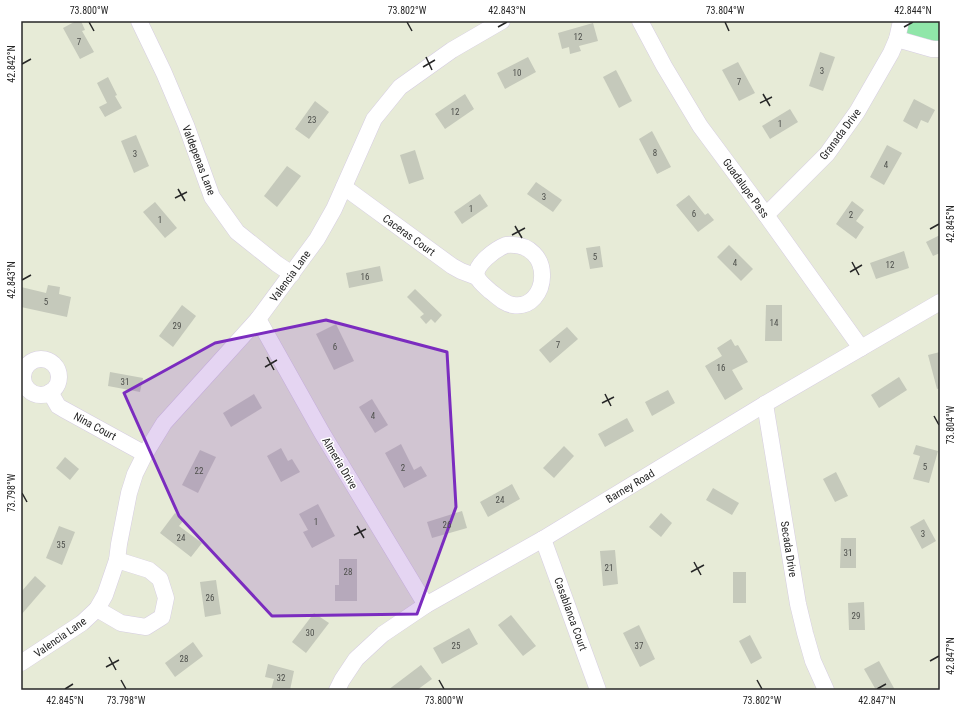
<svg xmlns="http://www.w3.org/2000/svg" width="961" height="711" font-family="'Roboto Condensed',sans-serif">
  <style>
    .green { fill: #90e6a9 }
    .building { fill: #c5c9bb }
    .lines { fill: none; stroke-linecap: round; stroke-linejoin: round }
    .minor-casing { stroke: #d6cde2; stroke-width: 17 }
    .minor { stroke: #fff; stroke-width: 16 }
    .marked { fill: #7b2cbf; fill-opacity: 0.2; stroke: #7b2cbf; stroke-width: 3; stroke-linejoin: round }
    .ticks { fill: none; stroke: #272727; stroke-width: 1.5 }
    .labels { text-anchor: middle; stroke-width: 3; stroke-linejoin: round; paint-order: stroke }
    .number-label { font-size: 9px; fill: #4e504c }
    .street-label { font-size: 11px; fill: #272727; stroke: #fff }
    .neatline { fill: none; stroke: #272727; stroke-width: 1.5 }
    .ticks-label { font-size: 10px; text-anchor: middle; fill: #272727 }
  </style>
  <rect width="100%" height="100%" fill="#e7ebd7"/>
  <polygon class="green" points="907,21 940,21 940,42 909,35 905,30"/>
  <g class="building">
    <polygon points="76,21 81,21 85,30 82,31 94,52 80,59 63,28"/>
    <polygon points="593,23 598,41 579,46 581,51 570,54 569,47 562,49 558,33"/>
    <polygon points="820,52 835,57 823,91 809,86"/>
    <polygon points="528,57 536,72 505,89 497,73"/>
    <polygon points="738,62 755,93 739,101 722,70"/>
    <polygon points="616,70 632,101 619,108 603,77"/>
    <polygon points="108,77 117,95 115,96 122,108 105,117 99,107 107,103 97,83"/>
    <polygon points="465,94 474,109 445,129 435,114"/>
    <polygon points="914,99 935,110 928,123 921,120 917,129 903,121"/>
    <polygon points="315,101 329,112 309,139 295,129"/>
    <polygon points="790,109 798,122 770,139 762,126"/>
    <polygon points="652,131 671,167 657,174 639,139"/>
    <polygon points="136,135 149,166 134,173 121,141"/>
    <polygon points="887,145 902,153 884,185 870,177"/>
    <polygon points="415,150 424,179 409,184 400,155"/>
    <polygon points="287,166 301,176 277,207 264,196"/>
    <polygon points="536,182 562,200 553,212 527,194"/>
    <polygon points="480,194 488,206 462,224 454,212"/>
    <polygon points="689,195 705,215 708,213 714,220 698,232 676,205"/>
    <polygon points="852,201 864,210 856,221 864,227 856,239 836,224"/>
    <polygon points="155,202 177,228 165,238 143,212"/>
    <polygon points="940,235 940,253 933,256 926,242"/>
    <polygon points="729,245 753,269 741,281 717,257"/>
    <polygon points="600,246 603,267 590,269 586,248"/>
    <polygon points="904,251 909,268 876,279 870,263"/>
    <polygon points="380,266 383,281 349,288 346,273"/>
    <polygon points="48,285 60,287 59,294 71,297 67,317 21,307 21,287 46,293"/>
    <polygon points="415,289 442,315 435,323 431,319 426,324 420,317 424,314 407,297"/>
    <polygon points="182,305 196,316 173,347 159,336"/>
    <polygon points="766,305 782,305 782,341 765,341"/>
    <polygon points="336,324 354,361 334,370 316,334"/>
    <polygon points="567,327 578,339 550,363 539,350"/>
    <polygon points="731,339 735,346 738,345 748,362 732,370 743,389 725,400 705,366 722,356 717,348"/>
    <polygon points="940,352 940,388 937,389 928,355"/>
    <polygon points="110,372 143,378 140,392 108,386"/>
    <polygon points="899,377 907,390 879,408 871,395"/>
    <polygon points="668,390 675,403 652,416 645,402"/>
    <polygon points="254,394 262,408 231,427 223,413"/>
    <polygon points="372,399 388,425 375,433 359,407"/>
    <polygon points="627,418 634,431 605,447 598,434"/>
    <polygon points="401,444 414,470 421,466 427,476 404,488 385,453"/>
    <polygon points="916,445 938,451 929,483 913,479 920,456 913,454"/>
    <polygon points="564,446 574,456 554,478 543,468"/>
    <polygon points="281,448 288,461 292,459 300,472 281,482 267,456"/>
    <polygon points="200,450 216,457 198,493 182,485"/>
    <polygon points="65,457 79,469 70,480 56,468"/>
    <polygon points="836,472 848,496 835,502 823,479"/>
    <polygon points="512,484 520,499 488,517 480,502"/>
    <polygon points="713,488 739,503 732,515 706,500"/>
    <polygon points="318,504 335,536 312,548 303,532 308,530 299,514"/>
    <polygon points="462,511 467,528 432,538 427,522"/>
    <polygon points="175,513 184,520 179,526 202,543 191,557 160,533"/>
    <polygon points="661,513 672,523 661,537 649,527"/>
    <polygon points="924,519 936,541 922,549 910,527"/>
    <polygon points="59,526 75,532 62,565 46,558"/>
    <polygon points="841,538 856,538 856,568 840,568"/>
    <polygon points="615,550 618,584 603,586 600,551"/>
    <polygon points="339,559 357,559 357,601 335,601 335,585 339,585"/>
    <rect x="733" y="572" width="13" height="31"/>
    <polygon points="35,576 46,586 21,615 21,592"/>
    <polygon points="216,580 221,614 205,617 200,582"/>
    <polygon points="864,602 865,630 849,630 848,603"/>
    <polygon points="314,613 329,623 306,653 292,642"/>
    <polygon points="511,615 536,646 523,656 498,625"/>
    <polygon points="639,625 655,659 640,667 623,633"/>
    <polygon points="469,628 478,644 442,664 433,648"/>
    <polygon points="750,635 762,658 751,664 739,641"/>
    <polygon points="193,642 203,656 175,677 165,663"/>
    <polygon points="879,661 895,690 876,690 864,669"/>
    <polygon points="268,664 294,671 290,690 271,690 274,679 265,677"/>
    <polygon points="421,665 432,679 417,690 388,690"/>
  </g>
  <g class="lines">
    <g class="minor-casing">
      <g id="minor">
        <polyline points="139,21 164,73 186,125 212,197 237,232 277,264 292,274"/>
        <polyline points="640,21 664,66 700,126 766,215 861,348"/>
        <polyline points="897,39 901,21"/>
        <polyline points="344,187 452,266 461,271 477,277"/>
        <polyline points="766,215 827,154 857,112 891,53 897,39 932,49 940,49"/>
        <path d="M 506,245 C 557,241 549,311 513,305 C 504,304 497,296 490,291 C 486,287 480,283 477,277 C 473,265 496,249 506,245 Z"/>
        <polyline points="258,319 322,433 426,605"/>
        <circle cx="41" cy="377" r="18"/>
        <polyline points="50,392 58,406 63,409 145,454"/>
        <polyline points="765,404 798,604 805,633 813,661 826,690"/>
        <polyline points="543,539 598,690"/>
        <polyline points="97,609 105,595 117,560 119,544 129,493 135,474 145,454 164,423 258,319 317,239 334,209 374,119 400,87 452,50 502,21"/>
        <polyline points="21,663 82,623 97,609 121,623 146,627 162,617 166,598 160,579 149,570 117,560"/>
        <polyline points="337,690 342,680 356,659 383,634 426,605 543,539 765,404 940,302"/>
      </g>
    </g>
    <use href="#minor" class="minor"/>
  </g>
  <path class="marked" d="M 326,320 L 447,352 L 456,507 L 417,614 L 272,616 L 179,516 L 124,393 L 215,343 Z"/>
  <path class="ticks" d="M 89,22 L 94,31M 407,22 L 412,31M 725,22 L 729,31M 498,27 L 507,22M 904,27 L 913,22M 426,57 L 432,70M 22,64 L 31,59M 423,67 L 435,60M 763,94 L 770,106M 760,103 L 772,97M 178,189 L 185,201M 175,198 L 187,192M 515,226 L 522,238M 930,229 L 939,224M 512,235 L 525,228M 852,262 L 859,275M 850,272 L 862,265M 22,280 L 31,275M 267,357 L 274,370M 265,367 L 277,360M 605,394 L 611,406M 602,403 L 614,397M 934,416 L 939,425M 22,493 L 27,502M 357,526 L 364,538M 354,535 L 366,529M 694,562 L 701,575M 691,572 L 704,565M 109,657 L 116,670M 930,661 L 939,656M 106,667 L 119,660M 121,680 L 126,689M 439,680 L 444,689M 757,680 L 762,689M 65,689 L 73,684M 877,689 L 886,684"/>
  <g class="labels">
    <g class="number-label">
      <text x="578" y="40">12</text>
      <text x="79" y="45">7</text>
      <text x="822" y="74">3</text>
      <text x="517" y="76">10</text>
      <text x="739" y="85">7</text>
      <text x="455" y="115">12</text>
      <text x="312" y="123">23</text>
      <text x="780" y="127">1</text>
      <text x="655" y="156">8</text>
      <text x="135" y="157">3</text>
      <text x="886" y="168">4</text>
      <text x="544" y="200">3</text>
      <text x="471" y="212">1</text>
      <text x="694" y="217">6</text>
      <text x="851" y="218">2</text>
      <text x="160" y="223">1</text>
      <text x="595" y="260">5</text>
      <text x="735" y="266">4</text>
      <text x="890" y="268">12</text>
      <text x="365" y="280">16</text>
      <text x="46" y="305">5</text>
      <text x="774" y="326">14</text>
      <text x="177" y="329">29</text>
      <text x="558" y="348">7</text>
      <text x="335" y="350">6</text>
      <text x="721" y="371">16</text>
      <text x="125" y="385">31</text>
      <text x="373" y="419">4</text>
      <text x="925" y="470">5</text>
      <text x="403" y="471">2</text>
      <text x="199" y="474">22</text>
      <text x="500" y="503">24</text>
      <text x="316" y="525">1</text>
      <text x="447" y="528">26</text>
      <text x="923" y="537">3</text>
      <text x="181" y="541">24</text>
      <text x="61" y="548">35</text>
      <text x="848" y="556">31</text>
      <text x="609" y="571">21</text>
      <text x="348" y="575">28</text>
      <text x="210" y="601">26</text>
      <text x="856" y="619">29</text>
      <text x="310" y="636">30</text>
      <text x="456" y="649">25</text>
      <text x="639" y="649">37</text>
      <text x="184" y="662">28</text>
      <text x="281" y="681">32</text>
    </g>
    <g class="street-label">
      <text transform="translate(840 134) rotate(-53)" y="4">Granada Drive</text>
      <text transform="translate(199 160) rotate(69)" y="4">Valdepenas Lane</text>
      <text transform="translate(746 188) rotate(54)" y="4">Guadalupe Pass</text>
      <text transform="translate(409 235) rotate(36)" y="4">Caceras Court</text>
      <text transform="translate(290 276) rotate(-54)" y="4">Valencia Lane</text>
      <text transform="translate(95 426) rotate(28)" y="4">Nina Court</text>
      <text transform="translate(340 463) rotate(59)" y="4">Almeria Drive</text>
      <text transform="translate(630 486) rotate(-31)" y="4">Barney Road</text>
      <text transform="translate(789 549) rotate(81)" y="4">Secada Drive</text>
      <text transform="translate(571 614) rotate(70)" y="4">Casablanca Court</text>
      <text transform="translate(60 637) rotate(-35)" y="4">Valencia Lane</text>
    </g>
  </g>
  <rect width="961" height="711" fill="none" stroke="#ffffff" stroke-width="44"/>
  <rect x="22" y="22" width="917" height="667" class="neatline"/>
  <g class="ticks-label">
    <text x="89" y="14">73.800°W</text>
    <text x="407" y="14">73.802°W</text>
    <text x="507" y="14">42.843°N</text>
    <text x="725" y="14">73.804°W</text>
    <text x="913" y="14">42.844°N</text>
    <text transform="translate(11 64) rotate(-90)" y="4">42.842°N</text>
    <text transform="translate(950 224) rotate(-90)" y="4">42.845°N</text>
    <text transform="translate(11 280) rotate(-90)" y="4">42.843°N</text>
    <text transform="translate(950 425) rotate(-90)" y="4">73.804°W</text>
    <text transform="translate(11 493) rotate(-90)" y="4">73.798°W</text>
    <text transform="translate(950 656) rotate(-90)" y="4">42.847°N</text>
    <text x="65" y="704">42.845°N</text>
    <text x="126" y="704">73.798°W</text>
    <text x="444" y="704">73.800°W</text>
    <text x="762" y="704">73.802°W</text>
    <text x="877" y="704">42.847°N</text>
  </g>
</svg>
